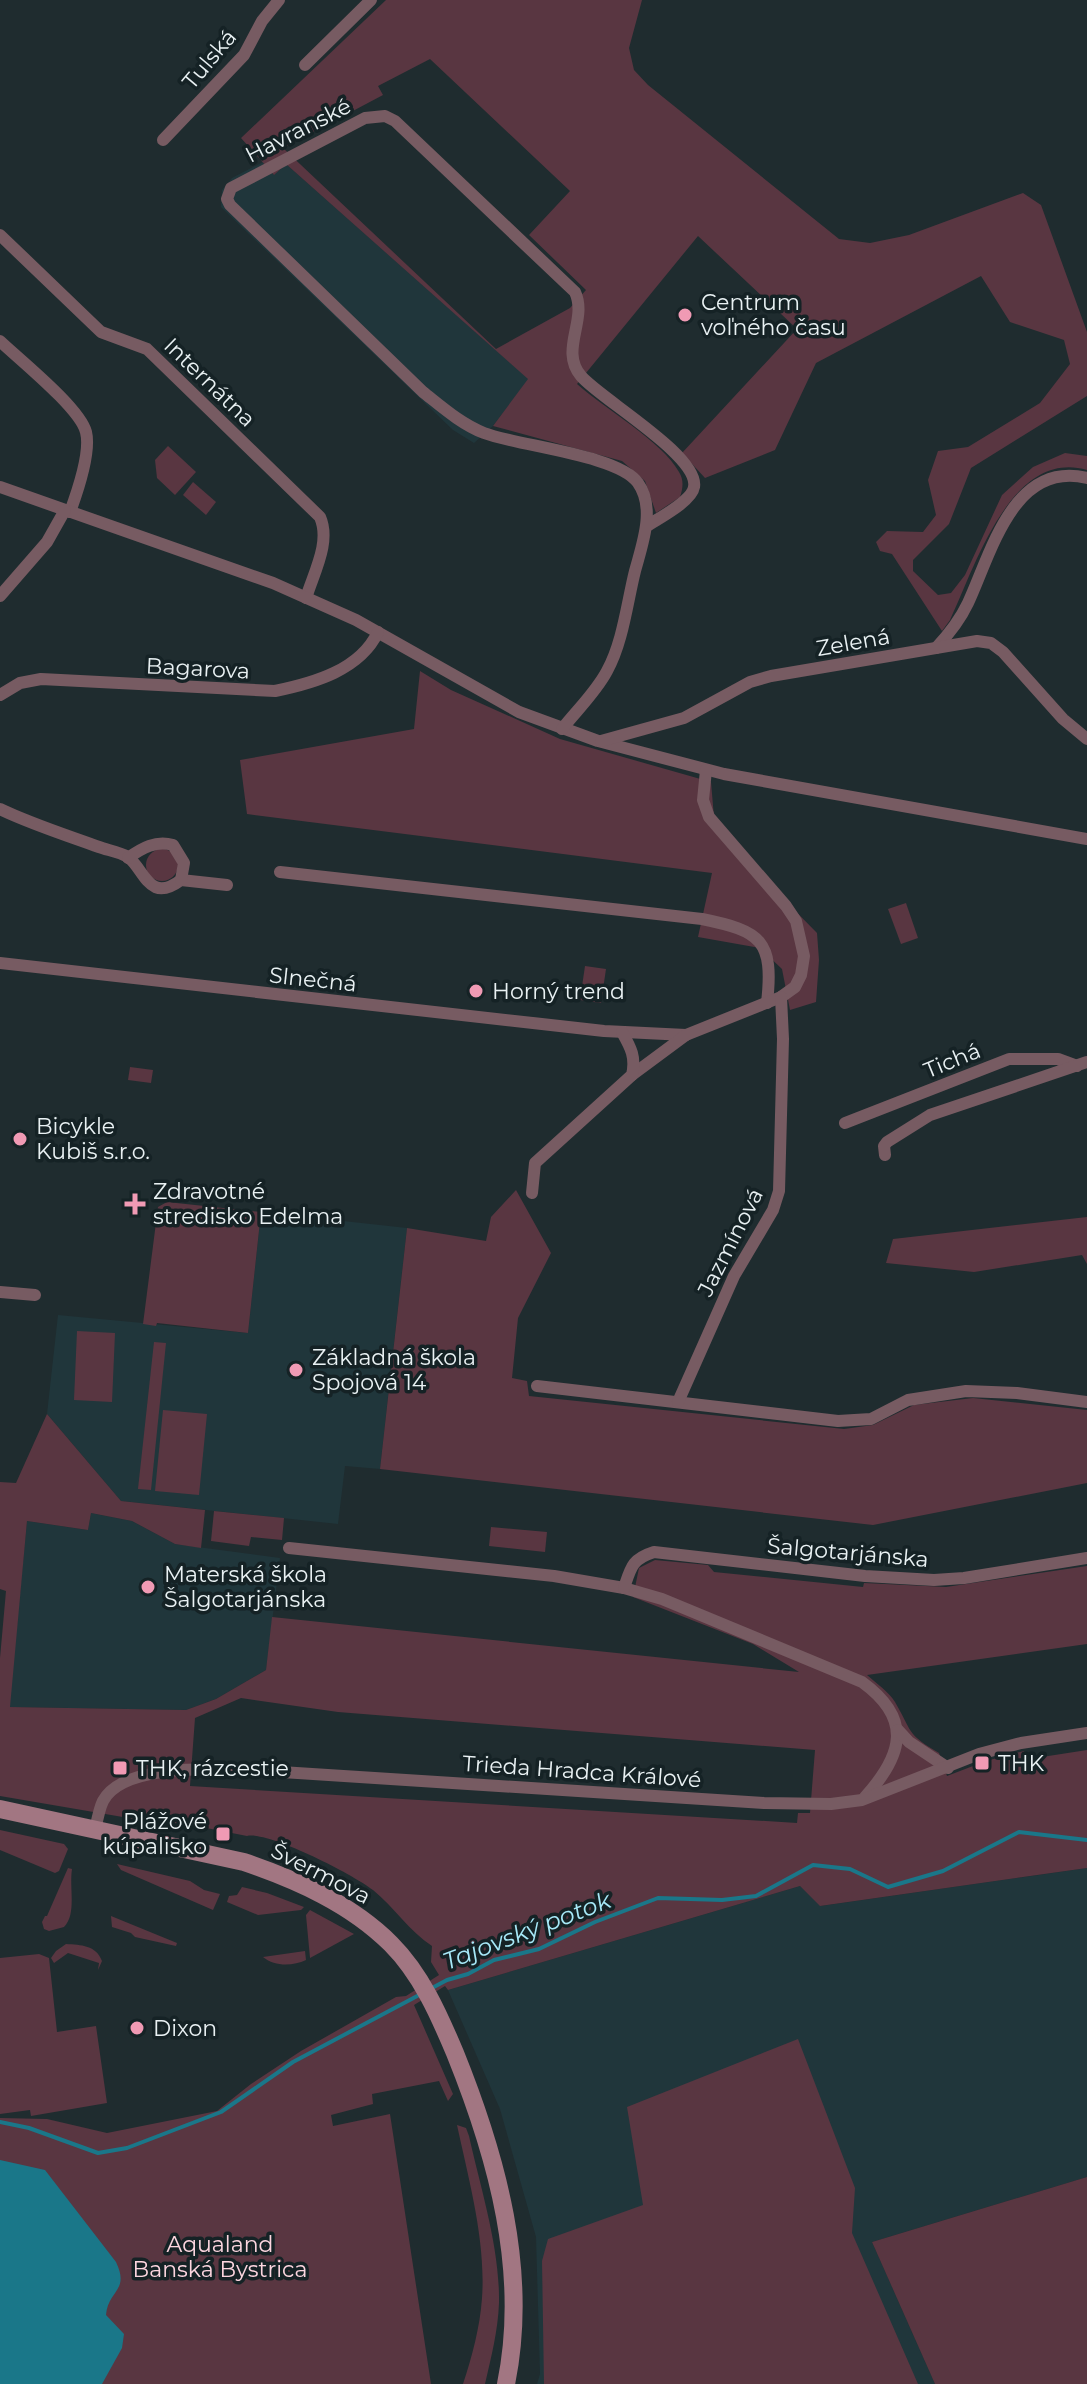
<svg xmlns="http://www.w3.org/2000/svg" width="1087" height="2384" font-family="Montserrat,sans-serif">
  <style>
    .built { fill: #20363b }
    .green { fill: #593641; fill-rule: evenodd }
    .water { fill: #1a7789 }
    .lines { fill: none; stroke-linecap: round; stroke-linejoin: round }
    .stream { stroke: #1a7789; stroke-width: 4 }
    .street { stroke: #775b62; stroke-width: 12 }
    .secondary { stroke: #a27682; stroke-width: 18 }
    .poi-dot { fill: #f09ab4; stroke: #152225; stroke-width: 3 }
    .labels { text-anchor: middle; stroke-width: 7; stroke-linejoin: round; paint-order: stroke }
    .street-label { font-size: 22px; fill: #e9f1f3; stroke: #152225 }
    .poi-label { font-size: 22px; fill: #e9f1f3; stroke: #152225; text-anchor: start }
    .park-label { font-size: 22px; fill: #fdd6e0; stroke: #152225 }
    .water-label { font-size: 24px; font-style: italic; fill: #a7e9f8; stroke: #152225 }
  </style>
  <rect width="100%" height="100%" fill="#1f2c2f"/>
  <g class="built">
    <polygon points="263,162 274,175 285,163 529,379 493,426 474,443 453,430 221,207 222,190 232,178"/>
    <polygon points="261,1212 407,1228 380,1469 345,1466 338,1524 121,1501 47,1414 58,1315 248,1333"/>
    <polygon points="91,1513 132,1521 175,1544 280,1558 266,1670 216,1699 186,1710 9,1707 27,1521 88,1530"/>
    <polygon points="1087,1868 1087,2177 872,2242 935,2384 537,2384 540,2374 536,2237 500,2109 448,1990 800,1886 821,1906"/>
  </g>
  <g class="green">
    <path d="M 386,0 L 642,0 L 629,48 L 634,70 L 648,85 L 839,239 L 870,243 L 909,235 L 1023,193 L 1041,205 L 1087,332 L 1087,396 L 971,468 L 949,524 L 913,560 L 913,571 L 938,595 L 951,593 L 965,575 L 1002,495 L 1033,467 L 1065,453 L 1087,456 L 1087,470 C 1011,448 975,567 950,620 L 942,631 L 892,554 L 880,551 L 876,542 L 887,531 L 923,532 L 936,515 L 928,480 L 938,451 L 968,447 L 1040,403 L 1070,364 L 1064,340 L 1010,322 L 981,276 L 816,363 L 775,450 L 705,478 L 682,453 L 797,329 L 698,236 L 577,384 C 605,409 662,441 679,472 C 684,480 683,488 680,497 L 656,513 L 645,481 L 622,461 L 493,426 L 528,379 L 286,164 L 274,175 L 241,138 ZM 430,59 L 570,191 L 529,235 L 586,290 L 570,308 L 496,349 L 283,148 L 383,95 L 378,86 Z"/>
    <polygon points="168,446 196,472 175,495 157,478 155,460"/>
    <polygon points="193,482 216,502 206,515 183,495"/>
    <polygon points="420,671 451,690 560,739 711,782 715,829 817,933 819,960 816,1002 790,1010 782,969 760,948 698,937 712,873 247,814 240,760 414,729"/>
    <circle cx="162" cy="865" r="16"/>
    <polygon points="906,903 918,938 901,944 888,909"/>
    <polygon points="585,966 606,969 601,1003 580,1000"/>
    <polygon points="130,1067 153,1070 151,1083 128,1080"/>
    <polygon points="516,1190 551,1253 518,1318 512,1378 527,1381 529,1396 844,1429 873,1425 914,1405 973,1398 1087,1410 1087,1483 873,1525 380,1469 407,1228 486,1241 491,1217"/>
    <polygon points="167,1202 261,1212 248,1333 157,1323 156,1326 143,1324 158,1207"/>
    <polygon points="1087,1217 1087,1264 1082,1255 974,1272 886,1263 893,1239"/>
    <polygon points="77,1331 115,1333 112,1402 74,1400"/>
    <polygon points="154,1342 166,1343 151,1490 138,1489"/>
    <polygon points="163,1410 207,1414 199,1495 155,1491"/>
    <path d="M 47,1414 L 121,1501 L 205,1510 L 201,1548 L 175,1544 L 132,1521 L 91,1513 L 88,1530 L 27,1521 L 10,1707 L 186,1710 L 216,1699 L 266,1670 L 272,1617 L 799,1672 L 753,1644 L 633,1597 L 639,1568 L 655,1560 L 708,1565 L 714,1572 L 863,1587 L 864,1583 L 946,1587 L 1087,1566 L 1087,1644 L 867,1675 C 876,1683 889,1692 895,1702 C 912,1731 906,1734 939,1753 L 947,1776 L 986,1761 L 1024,1751 L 1029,1759 L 1087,1750 L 1087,1868 L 820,1906 L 800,1886 L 448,1990 L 445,1986 L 414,2005 L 453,2094 L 448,2101 L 439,2081 L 372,2094 L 373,2104 L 331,2115 L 333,2126 L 390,2114 L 431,2384 L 0,2384 L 0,2118 L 47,2119 L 107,2133 L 217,2111 L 251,2084 L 301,2051 L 396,1997 L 406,1996 L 439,1975 L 431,1962 L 432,1946 C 409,1931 394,1907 373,1890 C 354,1875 269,1831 247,1836 L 181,1823 L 152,1822 L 0,1796 L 0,1658 L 6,1591 L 0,1589 L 0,1482 L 16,1483 ZM 241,1698 L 338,1712 L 815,1750 L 810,1813 L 798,1813 L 797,1823 L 190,1786 L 195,1718 Z"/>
    <polygon points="214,1511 284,1518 282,1540 251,1537 249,1546 211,1541"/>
    <polygon points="491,1527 547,1532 545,1552 489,1546"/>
    <polygon points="0,1830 64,1844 68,1849 59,1871 55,1873 0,1850"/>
    <polygon points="117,1864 190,1881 204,1890 220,1894 213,1910 121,1870"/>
    <path d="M 68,1868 L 72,1869 C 69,1888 77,1914 64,1927 L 49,1931 L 44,1929 L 42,1922 L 45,1916 L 47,1916 Z"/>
    <polygon points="242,1887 267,1893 304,1907 301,1910 258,1915 227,1902 229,1896 237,1895"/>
    <polygon points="310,1910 354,1934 310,1958 306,1915"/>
    <polygon points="111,1916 177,1943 176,1946 135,1937 131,1933 112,1927"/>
    <path d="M 66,1944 C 81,1945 96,1945 102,1961 L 98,1970 L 99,1963 L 68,1953 L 54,1963 L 51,1958 L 56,1951 Z"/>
    <path d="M 305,1951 L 306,1960 C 293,1966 275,1967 263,1957 Z"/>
    <polygon points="39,1954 49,1958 57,2032 96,2026 107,2103 31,2116 30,2110 0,2114 0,1958"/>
    <polygon points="798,2039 855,2188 852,2233 918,2384 544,2384 542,2261 548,2239 643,2205 627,2107"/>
    <path d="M 457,2125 L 466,2128 L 469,2136 C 481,2190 500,2248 499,2303 C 498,2331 491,2358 485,2384 L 463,2384 C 472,2357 480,2327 482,2298 C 486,2241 469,2181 457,2125 Z"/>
    <polygon points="1087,2177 1087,2384 935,2384 872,2242"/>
  </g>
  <path class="water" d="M 0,2160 L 45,2170 L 116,2262 C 130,2291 108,2290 106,2315 L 124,2334 L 122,2348 L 102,2384 L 0,2384 Z"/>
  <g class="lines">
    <g class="stream">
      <polyline points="432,1988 447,1980 468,1974 494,1960 539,1949 595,1922 658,1898 722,1900 756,1896 813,1865 850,1869 888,1887 943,1871 1019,1832 1087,1840"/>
      <polyline points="0,2122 29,2128 98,2153 127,2148 221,2112 293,2062 421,1994"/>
    </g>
    <g class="street">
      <polyline points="305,65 371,0"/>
      <polyline points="163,140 244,55 262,21 279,0"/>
      <path d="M 0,235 L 101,332 L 147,349 L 320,517 C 331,542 314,572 306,598"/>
      <path d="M 0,341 C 20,360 80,408 86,432 C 91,452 77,493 70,512"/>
      <polyline points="0,487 273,583 356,620 519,712 598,741 724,774 1087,839"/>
      <polyline points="0,596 47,542 65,510"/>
      <path d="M 936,648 C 949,634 960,620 968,603 C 991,554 1013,460 1087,478"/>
      <path d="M 0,695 L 20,683 L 41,679 L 275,691 C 314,683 360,670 378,632"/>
      <path d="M 562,729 C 577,710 596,692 607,671 C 623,642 627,603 635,571 C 642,545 656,508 638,483 C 619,455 518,446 484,433 C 461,424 442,407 423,392 L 230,205 L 227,199 L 231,188 L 365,118 L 385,116 L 395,121 L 575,292 C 588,320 559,350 581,376 C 599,398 700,456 694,487 C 692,501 659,518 647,526"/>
      <polyline points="601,741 684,718 750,682 771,676 977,641 991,643 1003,652 1063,719 1087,739"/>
      <path d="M 0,809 C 31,824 66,835 99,847 C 107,850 120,852 128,857 C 145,870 149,904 181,880 L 227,885"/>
      <path d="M 128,858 C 142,848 156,840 173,845 L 184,863 L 181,880"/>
      <path d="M 280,872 L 702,919 C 761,931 774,940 767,1003"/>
      <polyline points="0,963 604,1031 686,1035"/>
      <polyline points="632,1075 686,1035 781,997 795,987 801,975 804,956 796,921 786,906 709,817 703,800 706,770"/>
      <polyline points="845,1123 1009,1059 1058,1059 1077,1066"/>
      <polyline points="885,1155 884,1146 887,1142 930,1115 1087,1062"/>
      <path d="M 532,1193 L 535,1163 L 632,1075 C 636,1057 631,1048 622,1032"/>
      <polyline points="0,1292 35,1295"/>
      <polyline points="537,1386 838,1421 871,1419 908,1400 966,1391 1017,1393 1087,1402"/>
      <polyline points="678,1402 734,1276 773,1210 779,1191 783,1039 781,997"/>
      <path d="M 289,1548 L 554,1576 L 624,1588 L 662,1599 L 862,1682 C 913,1719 903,1755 865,1797"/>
      <path d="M 624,1588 C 631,1567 632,1559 654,1552 L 865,1576 L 934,1580 L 964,1578 L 1087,1558"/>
      <polyline points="898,1730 909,1742 948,1768"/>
      <path d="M 95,1831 C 97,1821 99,1809 103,1801 C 123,1763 215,1769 251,1770 L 764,1803 L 831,1804 L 862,1800 L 979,1754 L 1021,1743 L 1087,1733"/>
    </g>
    <path class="secondary" d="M 0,1809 L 244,1862 C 297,1880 351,1904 391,1944 C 421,1974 439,2015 455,2053 C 497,2157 529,2272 506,2384"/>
  </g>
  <g class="poi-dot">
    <circle cx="685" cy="315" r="8"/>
    <circle cx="476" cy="991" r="8"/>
    <circle cx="20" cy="1139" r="8"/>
    <path d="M131 1192h8v8h8v8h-8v8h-8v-8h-8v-8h8z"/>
    <circle cx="296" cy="1370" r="8"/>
    <circle cx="148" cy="1587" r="8"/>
    <rect x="974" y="1755" width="16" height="16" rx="4"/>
    <rect x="112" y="1760" width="16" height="16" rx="4"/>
    <rect x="215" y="1826" width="16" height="16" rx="4"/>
    <circle cx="137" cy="2028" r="8"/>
  </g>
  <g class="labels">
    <g class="street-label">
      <text transform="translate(209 59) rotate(-50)" y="8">Tulská</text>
      <text transform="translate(298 130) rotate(-27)" y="8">Havranské</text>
      <text transform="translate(210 382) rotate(44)" y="8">Internátna</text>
      <text transform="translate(853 642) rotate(-10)" y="8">Zelená</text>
      <text transform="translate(198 668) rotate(3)" y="8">Bagarova</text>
      <text transform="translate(313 979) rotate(6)" y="8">Slnečná</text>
      <text transform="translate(952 1060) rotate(-22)" y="8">Tichá</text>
      <text transform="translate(730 1242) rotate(-63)" y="8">Jazmínová</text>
      <text transform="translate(848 1552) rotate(5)" y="8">Šalgotarjánska</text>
      <text transform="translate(582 1771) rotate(4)" y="8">Trieda Hradca Králové</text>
      <text transform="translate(321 1873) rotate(27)" y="8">Švermova</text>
    </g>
    <g class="poi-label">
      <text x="701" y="310">Centrum<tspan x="701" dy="25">voľného času</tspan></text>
      <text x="492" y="999">Horný trend</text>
      <text x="36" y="1134">Bicykle<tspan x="36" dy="25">Kubiš s.r.o.</tspan></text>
      <text x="153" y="1199">Zdravotné<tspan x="153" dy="25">stredisko Edelma</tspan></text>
      <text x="312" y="1365">Základná škola<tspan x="312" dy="25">Spojová 14</tspan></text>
      <text x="164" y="1582">Materská škola<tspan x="164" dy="25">Šalgotarjánska</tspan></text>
      <text x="998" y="1771">THK</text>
      <text x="136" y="1776">THK, rázcestie</text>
      <text x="207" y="1829" text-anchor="end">Plážové<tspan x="207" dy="25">kúpalisko</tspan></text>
      <text x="153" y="2036">Dixon</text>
    </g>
    <g class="park-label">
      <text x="220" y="2252">Aqualand<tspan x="220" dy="25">Banská Bystrica</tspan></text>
    </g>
    <g class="water-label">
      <text transform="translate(527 1931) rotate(-21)" y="8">Tajovský potok</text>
    </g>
  </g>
</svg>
